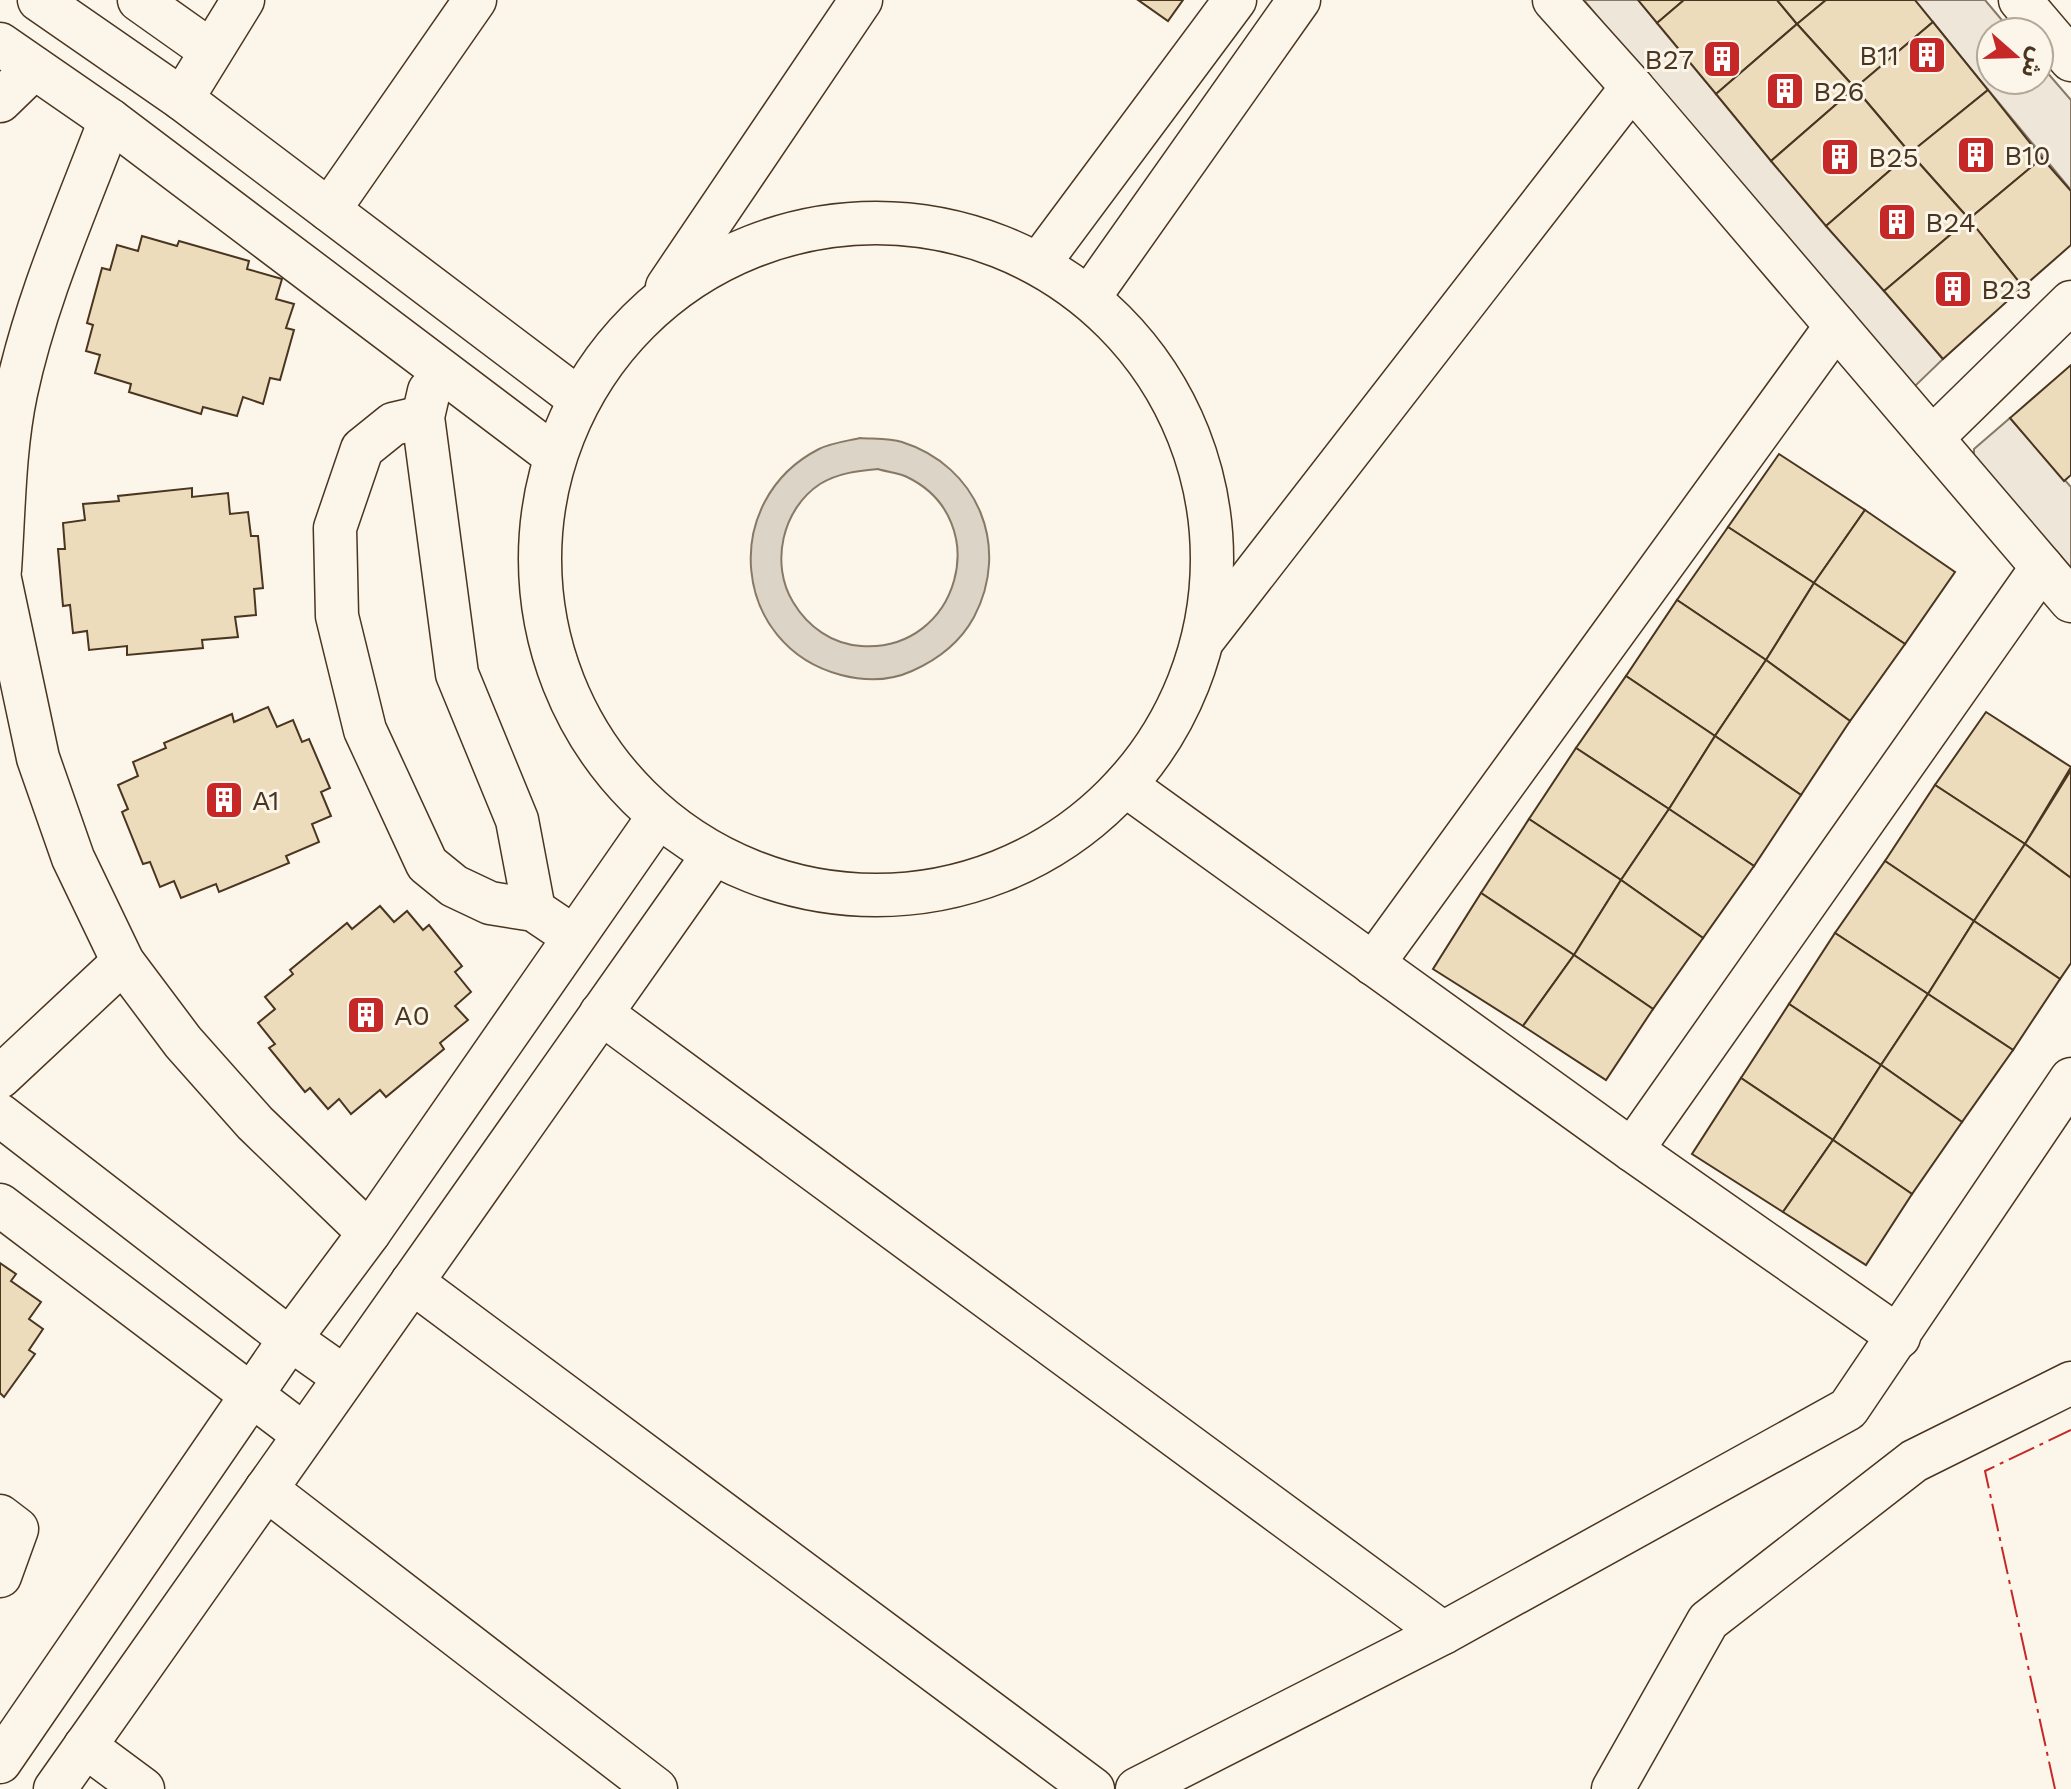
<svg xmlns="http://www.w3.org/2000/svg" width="2071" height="1789" font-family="'Work Sans','Noto Sans Arabic',sans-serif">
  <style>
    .green { fill: #ede6d9; stroke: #887966; stroke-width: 2 }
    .water { fill: #dcd4c6; stroke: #887966; stroke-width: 2; fill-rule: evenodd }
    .building { fill: #ecdcbc; stroke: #4a3520; stroke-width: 2 }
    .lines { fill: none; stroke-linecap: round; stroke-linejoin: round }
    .minor-casing { stroke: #4a3520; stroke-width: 45 }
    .minor { stroke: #fbf6e9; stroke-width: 42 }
    .power { stroke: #c62828; stroke-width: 2; stroke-dasharray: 28 6 4 6; stroke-linecap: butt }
    .labels { text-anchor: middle; stroke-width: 6; stroke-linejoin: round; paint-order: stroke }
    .poi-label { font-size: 28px; fill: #4a3520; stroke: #fbf6e9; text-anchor: start }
  </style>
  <rect width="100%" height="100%" fill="#fbf6e9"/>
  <g class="green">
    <polygon points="1584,0 1639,0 1943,359 1913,388 1899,384"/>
    <polygon points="1914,0 1985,0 2012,32 1991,32 1991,80 2039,80 2039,63 2071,100 2071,190"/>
    <polygon points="2010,418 2071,487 2071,571 1974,461 1974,449"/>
  </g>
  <path class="water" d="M 860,438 C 874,439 890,438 902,442 C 978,466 1011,547 974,617 C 960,643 939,659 912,671 C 890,681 864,681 841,675 C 731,646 719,500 819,449 C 831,443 847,441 860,438 ZM 878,469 C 887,472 899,473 907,477 C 996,520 959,653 861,646 C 832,644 808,627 793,602 C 770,564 782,509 820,484 C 838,473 857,471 878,469 Z"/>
  <g class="building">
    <polygon points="1138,0 1183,0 1168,21"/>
    <polygon points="1638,0 1684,0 1657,23"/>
    <polygon points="1684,0 1777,0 1797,24 1716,94 1657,23"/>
    <polygon points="1777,0 1826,0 1797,24"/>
    <polygon points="1826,0 1915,0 1933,22 1855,88 1797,24"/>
    <polygon points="1933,22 1988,90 1910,153 1855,88"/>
    <polygon points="1797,24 1855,88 1771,161 1716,94"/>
    <polygon points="1855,88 1910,153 1826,226 1771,161"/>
    <polygon points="1988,90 2042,158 1969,219 1910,153"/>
    <polygon points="1910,153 1969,219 1884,291 1826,226"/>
    <polygon points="2042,158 2071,191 2071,245 2023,287 1969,219"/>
    <polygon points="1969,219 2023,287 1943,359 1884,291"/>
    <polygon points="142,236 177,246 179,241 249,261 247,269 282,279 276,299 294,304 286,328 294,330 280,380 270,378 263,404 243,397 237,416 203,407 201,414 129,392 131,384 95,373 100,355 86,351 93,325 87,323 102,268 110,270 117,245 138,251"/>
    <polygon points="2071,365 2071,475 2064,481 2010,418"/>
    <polygon points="1779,454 1865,510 1814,583 1728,527"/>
    <polygon points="192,488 192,497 228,493 230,514 248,512 251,536 258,536 263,588 254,589 256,615 235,617 238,637 202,640 203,648 127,655 127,646 89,650 87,631 73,633 70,605 63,606 58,549 65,549 63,523 85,520 83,504 119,501 118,496"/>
    <polygon points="1865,510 1955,572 1905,644 1814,583"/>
    <polygon points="1728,527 1814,583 1766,660 1677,600"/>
    <polygon points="1814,583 1905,644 1850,721 1766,660"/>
    <polygon points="1677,600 1766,660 1715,736 1626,676"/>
    <polygon points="1766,660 1850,721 1801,795 1715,736"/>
    <polygon points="1626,676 1715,736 1669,809 1576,748"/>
    <polygon points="268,707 277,727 293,720 302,742 309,739 330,788 321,792 331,816 312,824 319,842 286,856 289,863 219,892 216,884 181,898 174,881 160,887 150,862 143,864 122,812 128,809 118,785 138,776 133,762 166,748 164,743 232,714 234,722"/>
    <polygon points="1986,712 2071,767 2025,844 1935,785"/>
    <polygon points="1715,736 1801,795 1754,866 1669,809"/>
    <polygon points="1576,748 1669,809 1621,880 1529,819"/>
    <polygon points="2071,770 2071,878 2025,844"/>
    <polygon points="1935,785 2025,844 1974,921 1885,861"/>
    <polygon points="1669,809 1754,866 1703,938 1621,880"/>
    <polygon points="1529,819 1621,880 1574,955 1481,893"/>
    <polygon points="2025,844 2071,878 2071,963 2060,979 1974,921"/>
    <polygon points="1885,861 1974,921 1928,994 1835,933"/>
    <polygon points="1621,880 1703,938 1653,1009 1574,955"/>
    <polygon points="1481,893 1574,955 1523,1026 1433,969"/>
    <polygon points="380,906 394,922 407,911 423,930 429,925 462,966 455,972 471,992 455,1006 468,1020 440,1043 444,1049 386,1097 380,1090 351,1114 339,1099 328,1109 310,1088 305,1092 269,1048 275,1044 258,1023 275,1009 265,997 293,974 290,970 347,923 352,929"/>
    <polygon points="1974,921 2060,979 2013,1050 1928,994"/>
    <polygon points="1835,933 1928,994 1881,1065 1789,1004"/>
    <polygon points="1574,955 1653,1009 1606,1080 1523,1026"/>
    <polygon points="1928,994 2013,1050 1962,1122 1881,1065"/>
    <polygon points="1789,1004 1881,1065 1833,1140 1741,1078"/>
    <polygon points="1881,1065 1962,1122 1912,1194 1833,1140"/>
    <polygon points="1741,1078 1833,1140 1783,1212 1692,1154"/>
    <polygon points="1833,1140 1912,1194 1866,1265 1783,1212"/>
    <polygon points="0,1263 16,1274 11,1281 41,1302 29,1319 43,1329 29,1350 35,1354 4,1397 0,1393"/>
  </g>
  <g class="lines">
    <g class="minor-casing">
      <g id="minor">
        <polyline points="39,0 182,99 579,399"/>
        <polyline points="139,0 211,51"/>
        <polyline points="1554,0 1632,87 2071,601"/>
        <polyline points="2020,0 2071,60"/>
        <polyline points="0,44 110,120 555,456"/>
        <polyline points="182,99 243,0"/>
        <polyline points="0,101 34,68"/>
        <polyline points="329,210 475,0"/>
        <circle cx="876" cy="559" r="336"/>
        <polyline points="1040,262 1235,0"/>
        <polyline points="667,287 861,0"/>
        <polyline points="1090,296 1299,0"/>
        <polyline points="429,391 423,417 457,674 517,820 534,910"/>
        <polyline points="423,417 393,424 362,449 335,528 337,616 365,730 427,864 454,886 490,903 534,910 574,937"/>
        <polyline points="1932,438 2071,302"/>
        <path d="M 0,570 C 4,511 4,450 16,393 C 36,299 76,210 110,120"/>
        <polyline points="0,579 38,758 73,858 123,962 183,1042 255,1123 369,1233"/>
        <polyline points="1203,640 1632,87"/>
        <polyline points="1125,785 1632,1150 1899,1337"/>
        <polyline points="1373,964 1836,326"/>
        <polyline points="601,1013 1443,1633"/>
        <polyline points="0,1077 123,962"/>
        <polyline points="0,1115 290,1339 344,1377"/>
        <polyline points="1632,1150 2042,567"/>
        <polyline points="0,1205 303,1434"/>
        <polyline points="412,1282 1093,1789"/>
        <polyline points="266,1489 656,1789"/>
        <polyline points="0,1516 17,1529 0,1576"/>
        <polyline points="85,1746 143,1789"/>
        <polyline points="0,1762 290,1339 369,1233 658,817"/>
        <polyline points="55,1789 713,855"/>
        <polyline points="1137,1789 1443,1633 1848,1409 2071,1079"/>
        <polyline points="1613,1789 1708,1621 1914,1461 2071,1383"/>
      </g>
    </g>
    <use href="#minor" class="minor"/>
    <polyline class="power" points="2055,1789 1985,1471 2071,1430"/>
  </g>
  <defs>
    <g id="building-square" transform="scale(2)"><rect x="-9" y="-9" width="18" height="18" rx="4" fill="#c62828" stroke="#fbf6e9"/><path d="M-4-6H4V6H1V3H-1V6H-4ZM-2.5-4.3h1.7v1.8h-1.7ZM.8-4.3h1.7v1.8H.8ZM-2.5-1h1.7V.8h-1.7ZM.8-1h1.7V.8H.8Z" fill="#fff"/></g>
  </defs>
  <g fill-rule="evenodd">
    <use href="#building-square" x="1927" y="55"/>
    <use href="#building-square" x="1722" y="59"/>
    <use href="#building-square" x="1785" y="91"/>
    <use href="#building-square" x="1976" y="155"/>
    <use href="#building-square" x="1840" y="157"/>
    <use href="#building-square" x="1897" y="222"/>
    <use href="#building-square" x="1953" y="289"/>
    <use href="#building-square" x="224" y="800"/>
    <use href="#building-square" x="366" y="1015"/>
  </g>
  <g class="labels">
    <g class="poi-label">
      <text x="1899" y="65" text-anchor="end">B11</text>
      <text x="1694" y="69" text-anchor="end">B27</text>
      <text x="1813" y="101">B26</text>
      <text x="2004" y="165">B10</text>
      <text x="1868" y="167">B25</text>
      <text x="1925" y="232">B24</text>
      <text x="1981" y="299">B23</text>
      <text x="252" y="810">A1</text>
      <text x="394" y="1025">A0</text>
    </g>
  </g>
  <g transform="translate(2015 56) rotate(110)"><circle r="38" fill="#fbf6e9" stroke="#b4a999" stroke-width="2"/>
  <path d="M0-6L14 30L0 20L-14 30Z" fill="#c62828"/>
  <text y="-12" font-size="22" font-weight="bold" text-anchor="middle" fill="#4a3520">ش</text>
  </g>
</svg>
